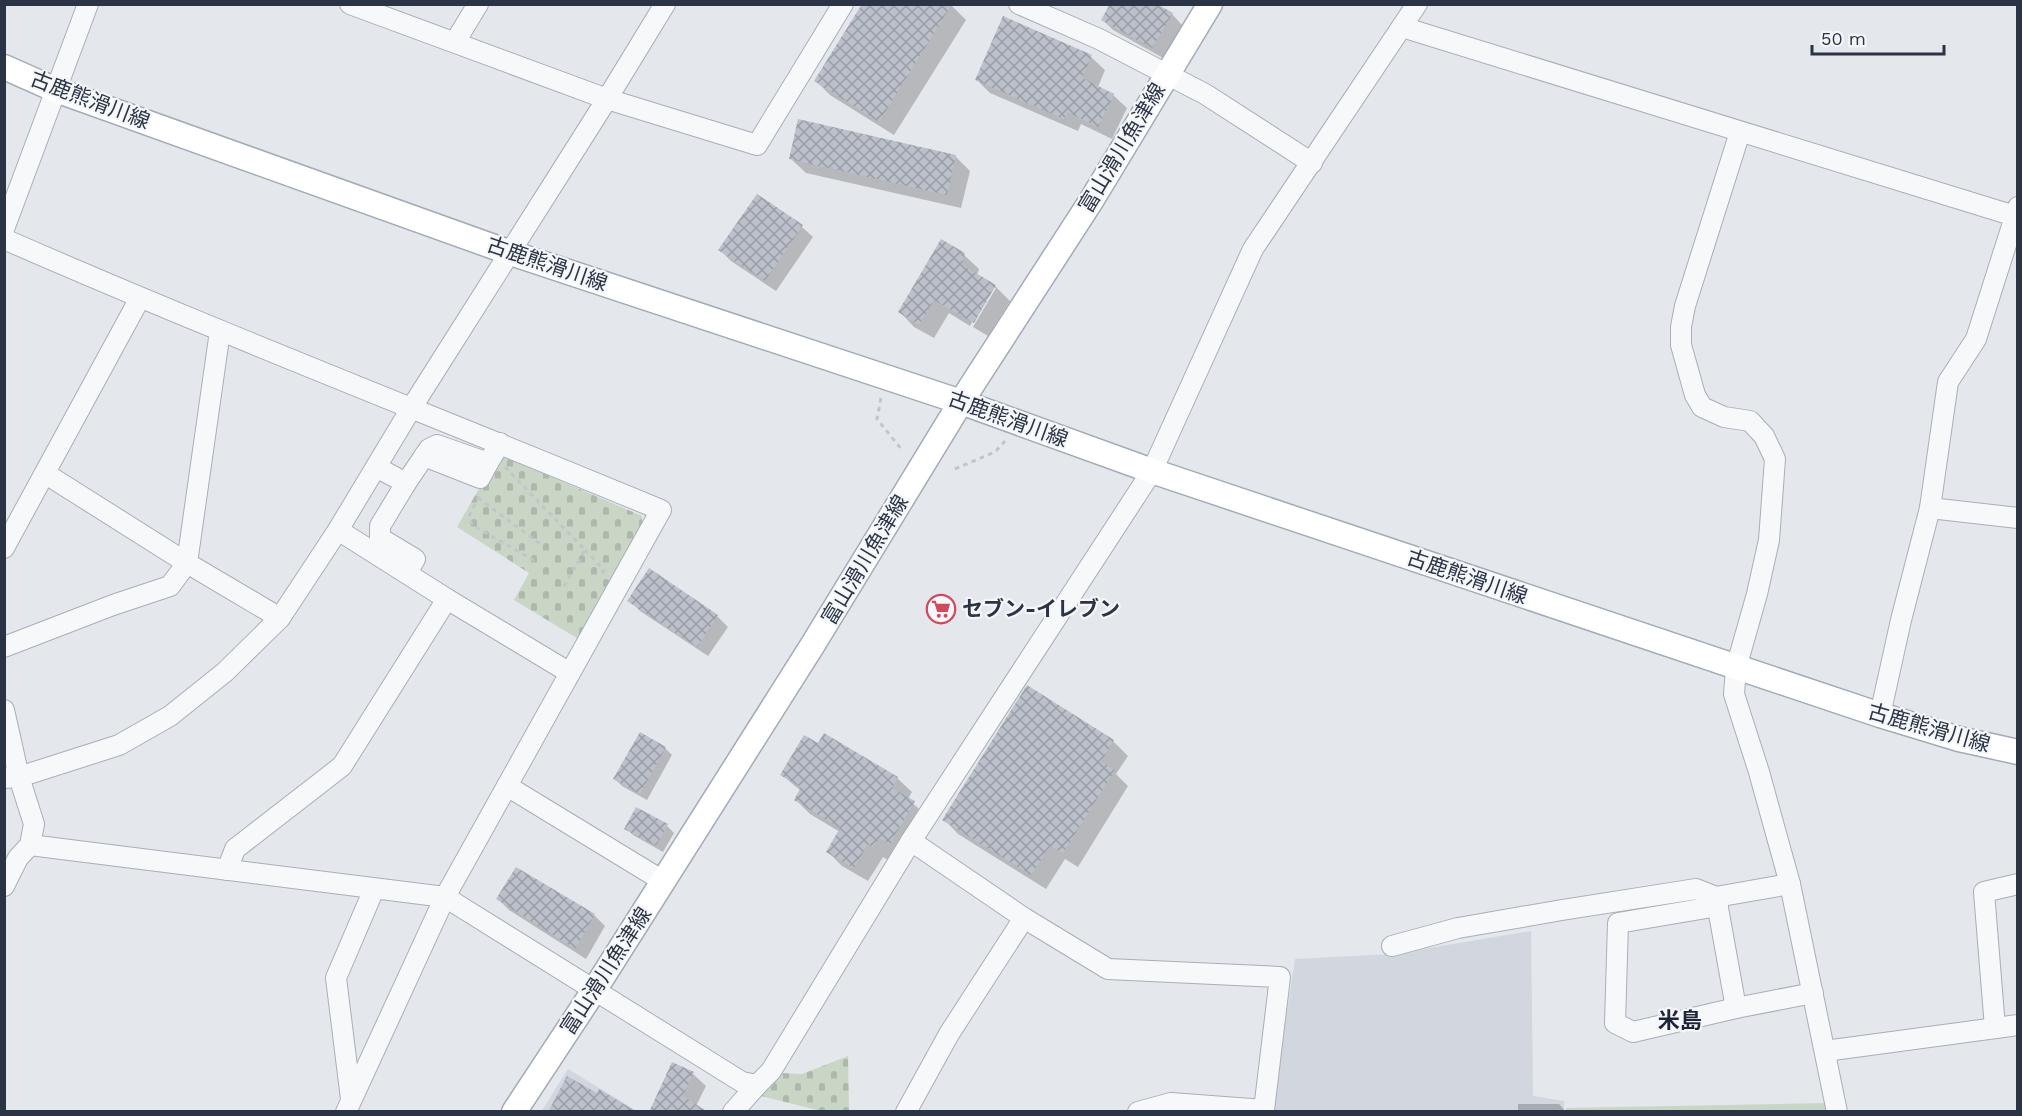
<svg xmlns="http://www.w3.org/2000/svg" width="2022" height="1116" font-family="'Work Sans','Noto Sans JP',sans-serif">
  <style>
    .built { fill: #d2d6de }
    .cemetery { fill: url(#cemetery-stones) }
    .pitch { fill: #c9d6c5 }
    .shadow { fill: #0003 }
    .building { fill: url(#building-cross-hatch) }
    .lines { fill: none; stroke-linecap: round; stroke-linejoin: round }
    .minor-casing { stroke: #a9aeb7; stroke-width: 22 }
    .major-casing { stroke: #a3abb8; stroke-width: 27 }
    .path { stroke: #c2c5cb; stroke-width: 3; stroke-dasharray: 4.5 4.5; stroke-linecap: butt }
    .minor { stroke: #f7f8fa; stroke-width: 20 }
    .major { stroke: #fff; stroke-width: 24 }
    .labels { text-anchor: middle; stroke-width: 4.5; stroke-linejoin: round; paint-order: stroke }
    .street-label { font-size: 21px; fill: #2b3445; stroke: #f4f6f9 }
    .poi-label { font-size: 21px; font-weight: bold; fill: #2b3445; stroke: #f4f6f9; text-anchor: start }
    .neighbourhood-label { font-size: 22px; font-weight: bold; fill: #1d2536; stroke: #f4f6f9 }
  </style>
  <defs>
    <pattern id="cemetery-stones" width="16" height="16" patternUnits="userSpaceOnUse" patternTransform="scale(1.5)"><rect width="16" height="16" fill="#c9d6c5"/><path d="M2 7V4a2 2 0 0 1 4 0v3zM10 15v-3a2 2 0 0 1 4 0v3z" fill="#adb8ab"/></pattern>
    <pattern id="building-cross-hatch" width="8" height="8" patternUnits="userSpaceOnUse" patternTransform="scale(1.5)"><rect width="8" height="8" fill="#bbc0ca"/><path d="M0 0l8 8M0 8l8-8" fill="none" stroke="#989da6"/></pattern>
  </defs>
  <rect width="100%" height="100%" fill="#e4e7ec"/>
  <g class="built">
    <polygon points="1531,931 1533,1096 1564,1101 1564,1111 1272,1112 1295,959 1393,954"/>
    <polygon points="568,1069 637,1111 541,1112"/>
  </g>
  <g class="cemetery">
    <polygon points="499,454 642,516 642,526 580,640 514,600 529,573 457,527"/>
    <polygon points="848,1056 849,1111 821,1111 757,1095 772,1086 781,1073 802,1074"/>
  </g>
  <polygon class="pitch" points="1827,1103 1829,1112 1566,1112 1566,1108"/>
  <g class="shadow">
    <polygon points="950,4 966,20 894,135 830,95 816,81"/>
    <polygon points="1172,14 1182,25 1163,58 1113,30 1103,20"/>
    <polygon points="1003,18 1091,57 1105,70 1098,87 1113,95 1127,108 1112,139 1081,124 1078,131 990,93 977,80"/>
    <polygon points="955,156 970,171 961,208 806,173 791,159"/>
    <polygon points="757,196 802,227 813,237 776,291 731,261 720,250"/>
    <polygon points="964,255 979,269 977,276 995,286 1010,301 988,336 973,327 996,288 992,288 970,326 949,313 934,338 914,327 900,312"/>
    <polygon points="629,600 717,616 728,627 708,656 640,611"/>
    <polygon points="1027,687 1113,741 1128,756 1116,774 1128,786 1078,867 1065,859 1046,889 958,834 944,819"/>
    <polygon points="819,745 897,778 912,792 908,799 928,817 888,860 883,857 868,881 842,866 828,852 840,832 810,814 796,800 801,791 782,775"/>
    <polygon points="665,748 672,755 647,800 622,786 615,779"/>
    <polygon points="637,809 667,826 674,833 663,852 633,835 626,828"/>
    <polygon points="498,899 594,915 605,926 586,959 509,910"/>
    <polygon points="693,1074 706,1086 696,1106 651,1112"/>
    <polygon points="1518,1104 1559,1104 1566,1112 1518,1112"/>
  </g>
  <g class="building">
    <polygon points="862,4 952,4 879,122 814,81"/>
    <polygon points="1110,4 1157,4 1173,13 1152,48 1101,20"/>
    <polygon points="1003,16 1092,55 1082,78 1114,94 1098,127 1068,112 1064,119 975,80"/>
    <polygon points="798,119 956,155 947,195 789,159"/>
    <polygon points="757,194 803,225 765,281 718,250"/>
    <polygon points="941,239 965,253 962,265 996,285 974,323 934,300 919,325 898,312"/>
    <polygon points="649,568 718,615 697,647 627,601"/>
    <polygon points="1027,685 1114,740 1101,762 1115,770 1063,853 1050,846 1031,875 942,820"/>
    <polygon points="640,732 666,747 640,794 613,779"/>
    <polygon points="824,733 898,777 892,788 915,801 890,844 879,838 873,847 868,844 854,868 826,852 840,828 794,800 801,787 780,775 804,735 818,743"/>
    <polygon points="636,807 668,824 656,846 624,829"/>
    <polygon points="516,867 595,914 575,949 496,899"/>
    <polygon points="672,1062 694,1072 683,1096 708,1112 649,1112"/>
    <polygon points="567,1076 597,1093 599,1089 637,1112 548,1112"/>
  </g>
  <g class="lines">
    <g class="minor-casing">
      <g id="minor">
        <polyline points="350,4 607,99 757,145 843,4"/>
        <polyline points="1019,4 1099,39 1205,94 1312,163"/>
        <polyline points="1402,27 2018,217"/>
        <polyline points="455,42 478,4"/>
        <polyline points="1740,132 1685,306 1681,327 1681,345 1695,395 1702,407 1724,417 1750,421 1764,436 1775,459 1769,540 1757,594 1736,668 1734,694 1759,772 1790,884 1837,1112"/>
        <polyline points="4,229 88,4"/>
        <path d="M 4,239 C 221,334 442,419 661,510 L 445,897 L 346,1112"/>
        <polyline points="424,456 480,478 488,463"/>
        <polyline points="376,467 406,483 380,526 380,538 415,559 407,573"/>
        <polyline points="46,474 187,563 280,618"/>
        <polyline points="406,483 429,449 437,445 488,463 500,443"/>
        <polyline points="1930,508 2018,518"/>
        <polyline points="338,530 447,599 570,673"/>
        <polyline points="4,548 140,298"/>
        <polyline points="4,647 113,605 170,586 187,563 220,331"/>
        <polyline points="4,710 19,777 34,824 30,845 18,858 4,886"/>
        <polyline points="1880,715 1901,620 1930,508 1948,382 1976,339 2018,207"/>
        <polyline points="4,778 19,777 119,745 170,716 225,672 280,618 338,530 412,407 607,99 665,4"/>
        <polyline points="507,786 663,881"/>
        <polyline points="911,841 1024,918 1108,969 1280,977 1264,1110 1171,1103 1138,1112"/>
        <polyline points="30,845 445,897 742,1082 757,1085 771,1071 911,841 1152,471 1253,249 1417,4"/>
        <polyline points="227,870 235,849 342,766 447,599"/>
        <polyline points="1790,884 1716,897 1736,1008 1813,993"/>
        <polyline points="1718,906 1618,923 1615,1023 1633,1032 1736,1008"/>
        <polyline points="1392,946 1458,928 1562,910 1696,889 1716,897"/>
        <polyline points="1995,1028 1984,892 2018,884"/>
        <polyline points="1825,1051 2018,1025"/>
        <polyline points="351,1099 336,978 374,889"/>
        <polyline points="733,1112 757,1085"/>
        <polyline points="906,1112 949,1034 1024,918"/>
      </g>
    </g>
    <g class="major-casing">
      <g id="major">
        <polyline points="4,67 56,90 511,253 961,402 1152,471 1880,715 1959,739 2018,752"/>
        <polyline points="514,1112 595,989 812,646 961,402 1091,201 1210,4"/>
      </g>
    </g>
    <g class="path">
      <polyline points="881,398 877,419 902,450"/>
      <polyline points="505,467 585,550 562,590"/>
      <polyline points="955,469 995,452 1006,440"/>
      <polyline points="479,496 469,516 472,525 537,562"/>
      <polyline points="478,498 542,545"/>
      <polyline points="585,550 604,570 601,576"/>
    </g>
    <use href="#minor" class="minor"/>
    <use href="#major" class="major"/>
  </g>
  <defs>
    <g id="supermarket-ring" transform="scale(1.5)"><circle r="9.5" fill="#f4f6f9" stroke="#d1495b" stroke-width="1.5"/><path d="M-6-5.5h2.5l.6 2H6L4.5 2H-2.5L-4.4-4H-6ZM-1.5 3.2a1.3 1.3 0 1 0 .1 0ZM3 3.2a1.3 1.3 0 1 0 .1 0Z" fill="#d1495b"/></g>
  </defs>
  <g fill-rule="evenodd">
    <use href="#supermarket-ring" x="941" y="609"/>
  </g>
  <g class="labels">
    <g class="street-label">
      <text transform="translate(90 100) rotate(21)" y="7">古鹿熊滑川線</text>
      <text transform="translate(1122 148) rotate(-59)" y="7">富山滑川魚津線</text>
      <text transform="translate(547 264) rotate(19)" y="7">古鹿熊滑川線</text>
      <text transform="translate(1008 419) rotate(20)" y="7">古鹿熊滑川線</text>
      <text transform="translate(865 560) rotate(-59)" y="7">富山滑川魚津線</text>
      <text transform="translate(1467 577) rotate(19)" y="7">古鹿熊滑川線</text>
      <text transform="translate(1929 728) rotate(16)" y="7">古鹿熊滑川線</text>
      <text transform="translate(606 971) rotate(-57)" y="7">富山滑川魚津線</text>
    </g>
    <g class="poi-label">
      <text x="962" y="616">セブン-イレブン</text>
    </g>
    <g class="neighbourhood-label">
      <text x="1680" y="1028">米島</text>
    </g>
  </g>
  <rect width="2022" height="1116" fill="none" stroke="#2b3445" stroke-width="12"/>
  <path d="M1812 45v9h132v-9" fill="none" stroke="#2b3445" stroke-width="3"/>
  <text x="1821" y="45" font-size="18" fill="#2b3445" stroke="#f4f6f9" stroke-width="4.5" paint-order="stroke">50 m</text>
</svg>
